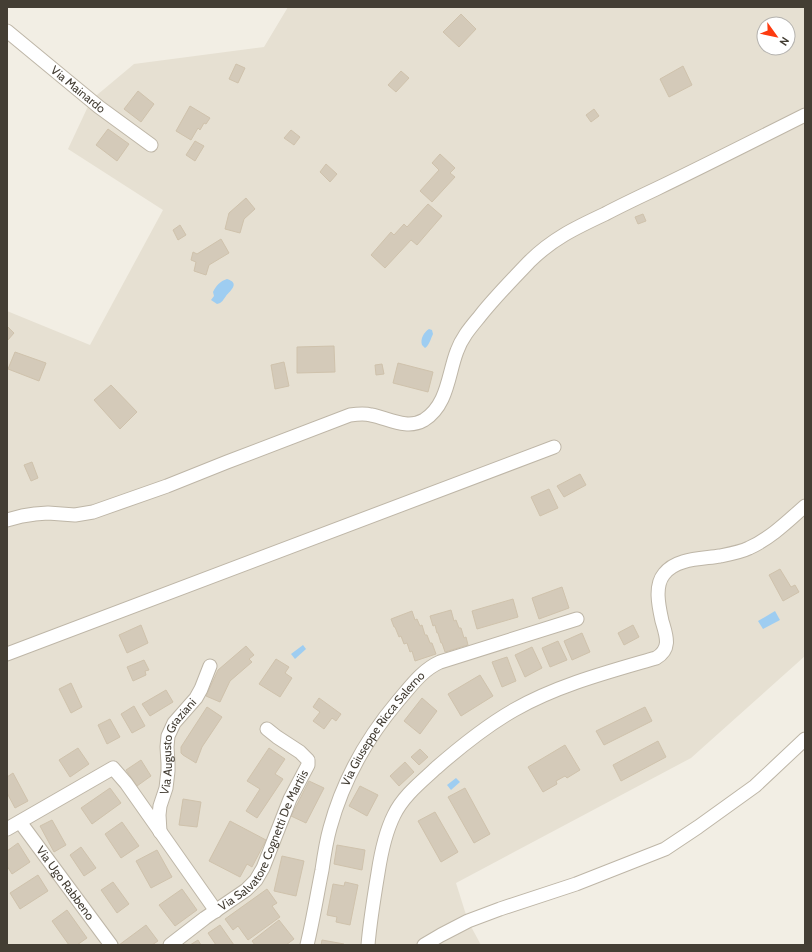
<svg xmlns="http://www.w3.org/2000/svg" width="812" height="952" font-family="Cabin,sans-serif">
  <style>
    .residential { fill: #e6e0d2; fill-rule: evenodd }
    .water { fill: #9ecdf1 }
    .building { fill: #d4cab9; stroke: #cfc2ac }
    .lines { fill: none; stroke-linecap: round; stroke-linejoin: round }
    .minor-casing { stroke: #beb6a7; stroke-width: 15 }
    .minor { stroke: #fff; stroke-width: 13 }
    .labels { text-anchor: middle; stroke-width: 3.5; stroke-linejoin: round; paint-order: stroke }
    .street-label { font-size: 12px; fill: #443e34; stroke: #fff }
  </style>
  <rect width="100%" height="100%" fill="#f2eee4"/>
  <path class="residential" d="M 288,7 L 805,7 L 805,656 L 691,758 L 456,883 L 468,921 L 481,945 L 7,945 L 7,311 L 90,345 L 163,210 L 68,149 L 91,100 L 134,64 L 264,47 ZM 764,24 L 788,24 L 788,48 L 764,48 Z"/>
  <g class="water">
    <path d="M 227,279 C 240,283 231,290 226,296 C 223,300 222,303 217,304 L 211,300 L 214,296 L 213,292 C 216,286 220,281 227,279 Z"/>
    <path d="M 429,329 L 432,330 L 433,334 C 431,338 429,346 425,348 L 422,345 C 420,339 424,332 429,329 Z"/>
    <polygon points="775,611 780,620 763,629 758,621"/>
    <polygon points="303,645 306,649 295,659 291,654"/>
    <polygon points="456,778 460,782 451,790 447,785"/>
  </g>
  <g class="building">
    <polygon points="461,14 476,29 459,47 443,32"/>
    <polygon points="236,64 245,68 238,83 229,79"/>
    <polygon points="683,66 692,85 669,97 660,79"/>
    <polygon points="401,71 409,78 396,92 388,85"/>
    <polygon points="138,91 154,104 141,122 124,109"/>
    <polygon points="190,106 210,118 206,124 204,123 200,130 198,128 191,140 176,131"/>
    <polygon points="594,109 599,116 591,122 586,115"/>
    <polygon points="108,129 129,144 117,161 96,145"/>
    <polygon points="291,130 300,137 294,145 284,138"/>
    <polygon points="195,141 204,146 195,161 186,155"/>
    <polygon points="440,154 455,168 450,173 455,177 432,202 420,191 439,170 432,163"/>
    <polygon points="326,164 337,174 330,182 320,172"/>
    <polygon points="246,198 255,209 244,219 240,233 225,229 229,213"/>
    <polygon points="428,204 442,216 417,245 411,240 385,268 371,255 391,232 394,235 404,224 407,227"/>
    <polygon points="643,214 646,221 638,224 635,217"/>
    <polygon points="180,225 186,235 178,240 173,230"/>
    <polygon points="221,239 229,253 209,265 206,275 194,271 196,262 191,260 193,252 197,254"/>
    <polygon points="7,326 14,333 7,341"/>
    <polygon points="334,346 335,372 297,373 297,347"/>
    <polygon points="15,352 46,363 39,381 8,369"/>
    <polygon points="284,362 289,386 275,389 271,365"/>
    <polygon points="398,363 433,372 428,392 393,383"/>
    <polygon points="382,364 384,374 376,375 375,365"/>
    <polygon points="111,385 137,412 120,429 94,400"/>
    <polygon points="32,462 38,478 31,481 24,465"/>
    <polygon points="580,474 586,485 564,497 557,486"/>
    <polygon points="549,489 558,508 540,516 531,497"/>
    <polygon points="780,569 791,587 795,585 799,592 783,601 769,575"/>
    <polygon points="562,587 569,608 539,619 532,598"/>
    <polygon points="513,599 518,617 477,629 472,611"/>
    <polygon points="451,610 454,621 456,620 459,628 461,628 464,638 466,637 468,645 445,652 442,643 441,643 438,633 437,633 435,625 433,626 430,616"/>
    <polygon points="412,611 415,620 417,619 420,626 422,625 425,635 427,635 430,643 432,643 436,654 415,661 412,651 410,652 407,643 404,644 401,636 399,637 395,627 394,627 391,619"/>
    <polygon points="141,625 148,643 127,653 119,635"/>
    <polygon points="633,625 639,637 624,645 618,633"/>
    <polygon points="582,633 590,652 572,660 564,641"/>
    <polygon points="558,641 567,660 550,667 542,648"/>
    <polygon points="246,646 254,655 249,659 252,662 230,681 220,702 206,696 218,670"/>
    <polygon points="532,647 542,668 525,677 515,655"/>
    <polygon points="507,657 516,681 502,687 492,662"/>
    <polygon points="276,659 289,667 285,673 292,678 280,697 259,684"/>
    <polygon points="144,660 149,670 145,671 146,675 133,681 127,667"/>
    <polygon points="480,675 493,696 461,716 448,694"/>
    <polygon points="71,683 82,707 71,713 59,689"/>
    <polygon points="166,690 173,702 150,716 142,704"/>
    <polygon points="319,698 341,714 336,721 332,718 324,729 313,721 320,712 313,707"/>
    <polygon points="422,698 437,711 420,734 404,721"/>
    <polygon points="134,706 145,726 132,733 121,714"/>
    <polygon points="207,707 222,717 202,747 196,763 183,755 181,753 181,747"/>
    <polygon points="645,707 652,721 604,745 596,731"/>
    <polygon points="110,719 120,737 107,744 98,725"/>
    <polygon points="658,741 666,757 621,781 613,765"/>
    <polygon points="565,745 580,770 567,778 565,776 556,781 557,784 543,792 528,767"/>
    <polygon points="78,748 89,764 70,777 59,760"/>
    <polygon points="269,748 285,759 275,774 283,779 257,818 246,811 260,789 247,781"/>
    <polygon points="420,749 428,757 419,765 411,757"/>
    <polygon points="141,760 151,776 137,786 126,770"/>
    <polygon points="405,762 414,772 399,786 390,776"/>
    <polygon points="13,773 28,801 15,808 7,793 7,777"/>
    <polygon points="309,781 324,788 306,823 291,816"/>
    <polygon points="360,786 378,795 367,816 349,806"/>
    <polygon points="110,788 121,803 92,824 81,808"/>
    <polygon points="465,788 490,834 474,843 448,797"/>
    <polygon points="183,799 201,802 197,827 179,825"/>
    <polygon points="435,812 458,852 441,862 418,821"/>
    <polygon points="52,820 66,845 54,852 40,826"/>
    <polygon points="230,821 266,840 252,867 247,864 240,877 209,861"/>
    <polygon points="122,822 139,846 121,858 105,834"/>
    <polygon points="18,843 30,862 12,874 7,866 7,851"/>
    <polygon points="337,845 365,850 362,870 334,864"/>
    <polygon points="81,847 96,868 84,876 70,855"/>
    <polygon points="157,850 172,877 151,888 136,861"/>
    <polygon points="282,856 304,861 296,896 274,891"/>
    <polygon points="38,875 48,891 20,909 10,893"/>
    <polygon points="113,882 129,904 117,913 101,890"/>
    <polygon points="345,882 358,885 350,925 336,922 337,917 327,915 333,884 344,886"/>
    <polygon points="182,889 197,910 175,926 159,905"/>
    <polygon points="267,889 277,903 272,906 280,917 248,940 238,926 233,930 225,919"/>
    <polygon points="67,910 87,938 77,945 69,945 52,921"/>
    <polygon points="279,920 294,939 286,945 255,945 252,941"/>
    <polygon points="146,925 158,941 152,945 119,945"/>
    <polygon points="220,925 234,945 216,945 208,933"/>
    <polygon points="198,940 201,945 190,945"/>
    <polygon points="322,940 344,944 344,945 321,945"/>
  </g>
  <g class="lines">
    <g class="minor-casing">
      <g id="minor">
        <path id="s1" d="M 7,31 L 99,107 L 151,145"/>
        <path d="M 7,520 L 22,516 L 35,514 L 48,513 L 75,515 L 93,512 L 167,486 L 227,462 L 350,415 C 357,414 364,413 371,415 C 388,418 407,430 424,420 C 448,405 448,374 457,351 C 462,337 471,327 480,316 C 495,297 512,280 529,262 C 552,239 575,228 605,214 C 622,205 639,197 656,189 C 706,165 755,140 805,115"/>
        <polyline points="7,654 554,447"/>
        <path id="s2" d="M 20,822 L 111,945"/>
        <polyline points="7,829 113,768 126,783 216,911"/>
        <path id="s3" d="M 160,832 L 159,815 L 160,806 L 166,788 L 168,771 L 168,763 L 167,747 L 168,736 L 174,723 L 196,698 L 201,689 L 210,666"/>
        <path id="s4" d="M 170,945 L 205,918 L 246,890 L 256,880 L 263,868 L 290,799 L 308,765 L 308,760 L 300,752 L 277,737 L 267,729"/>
        <path id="s5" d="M 307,945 C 313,920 317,895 322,870 C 324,856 326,842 330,828 C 343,780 366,739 398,701 C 411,686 422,670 440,662 L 577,619"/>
        <path d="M 368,945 C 370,921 374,897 378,873 C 381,853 385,833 394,815 C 403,796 421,782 436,768 C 460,747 486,726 514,710 C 558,685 608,672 656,658 C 672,649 666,635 662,621 C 659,607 654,586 664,574 C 676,558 702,559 720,556 C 730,554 741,552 749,548 C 771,538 788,521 805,506"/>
        <polyline points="424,945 441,935 468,921 500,909 576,884 665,849 698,827 755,786 805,739"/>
      </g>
    </g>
    <use href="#minor" class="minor"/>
  </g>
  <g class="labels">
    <g class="street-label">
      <text dy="4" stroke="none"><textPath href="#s1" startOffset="92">Via Mainardo</textPath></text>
      <text dy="4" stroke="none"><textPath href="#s5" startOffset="233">Via Giuseppe Ricca Salerno</textPath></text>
      <text dy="4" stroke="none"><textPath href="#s3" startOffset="90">Via Augusto Graziani</textPath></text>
      <text dy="4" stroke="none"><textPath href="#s4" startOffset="145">Via Salvatore Cognetti De Martiis</textPath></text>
      <text dy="4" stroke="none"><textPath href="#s2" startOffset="76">Via Ugo Rabbeno</textPath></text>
    </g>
  </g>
  <rect width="812" height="952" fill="none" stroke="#443e34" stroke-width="16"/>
  <g transform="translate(776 36) rotate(123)"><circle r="19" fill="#ffffff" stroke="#b4b2ae"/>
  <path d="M0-3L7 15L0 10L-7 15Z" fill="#fd3b10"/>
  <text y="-6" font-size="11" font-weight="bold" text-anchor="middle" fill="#443e34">N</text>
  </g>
</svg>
